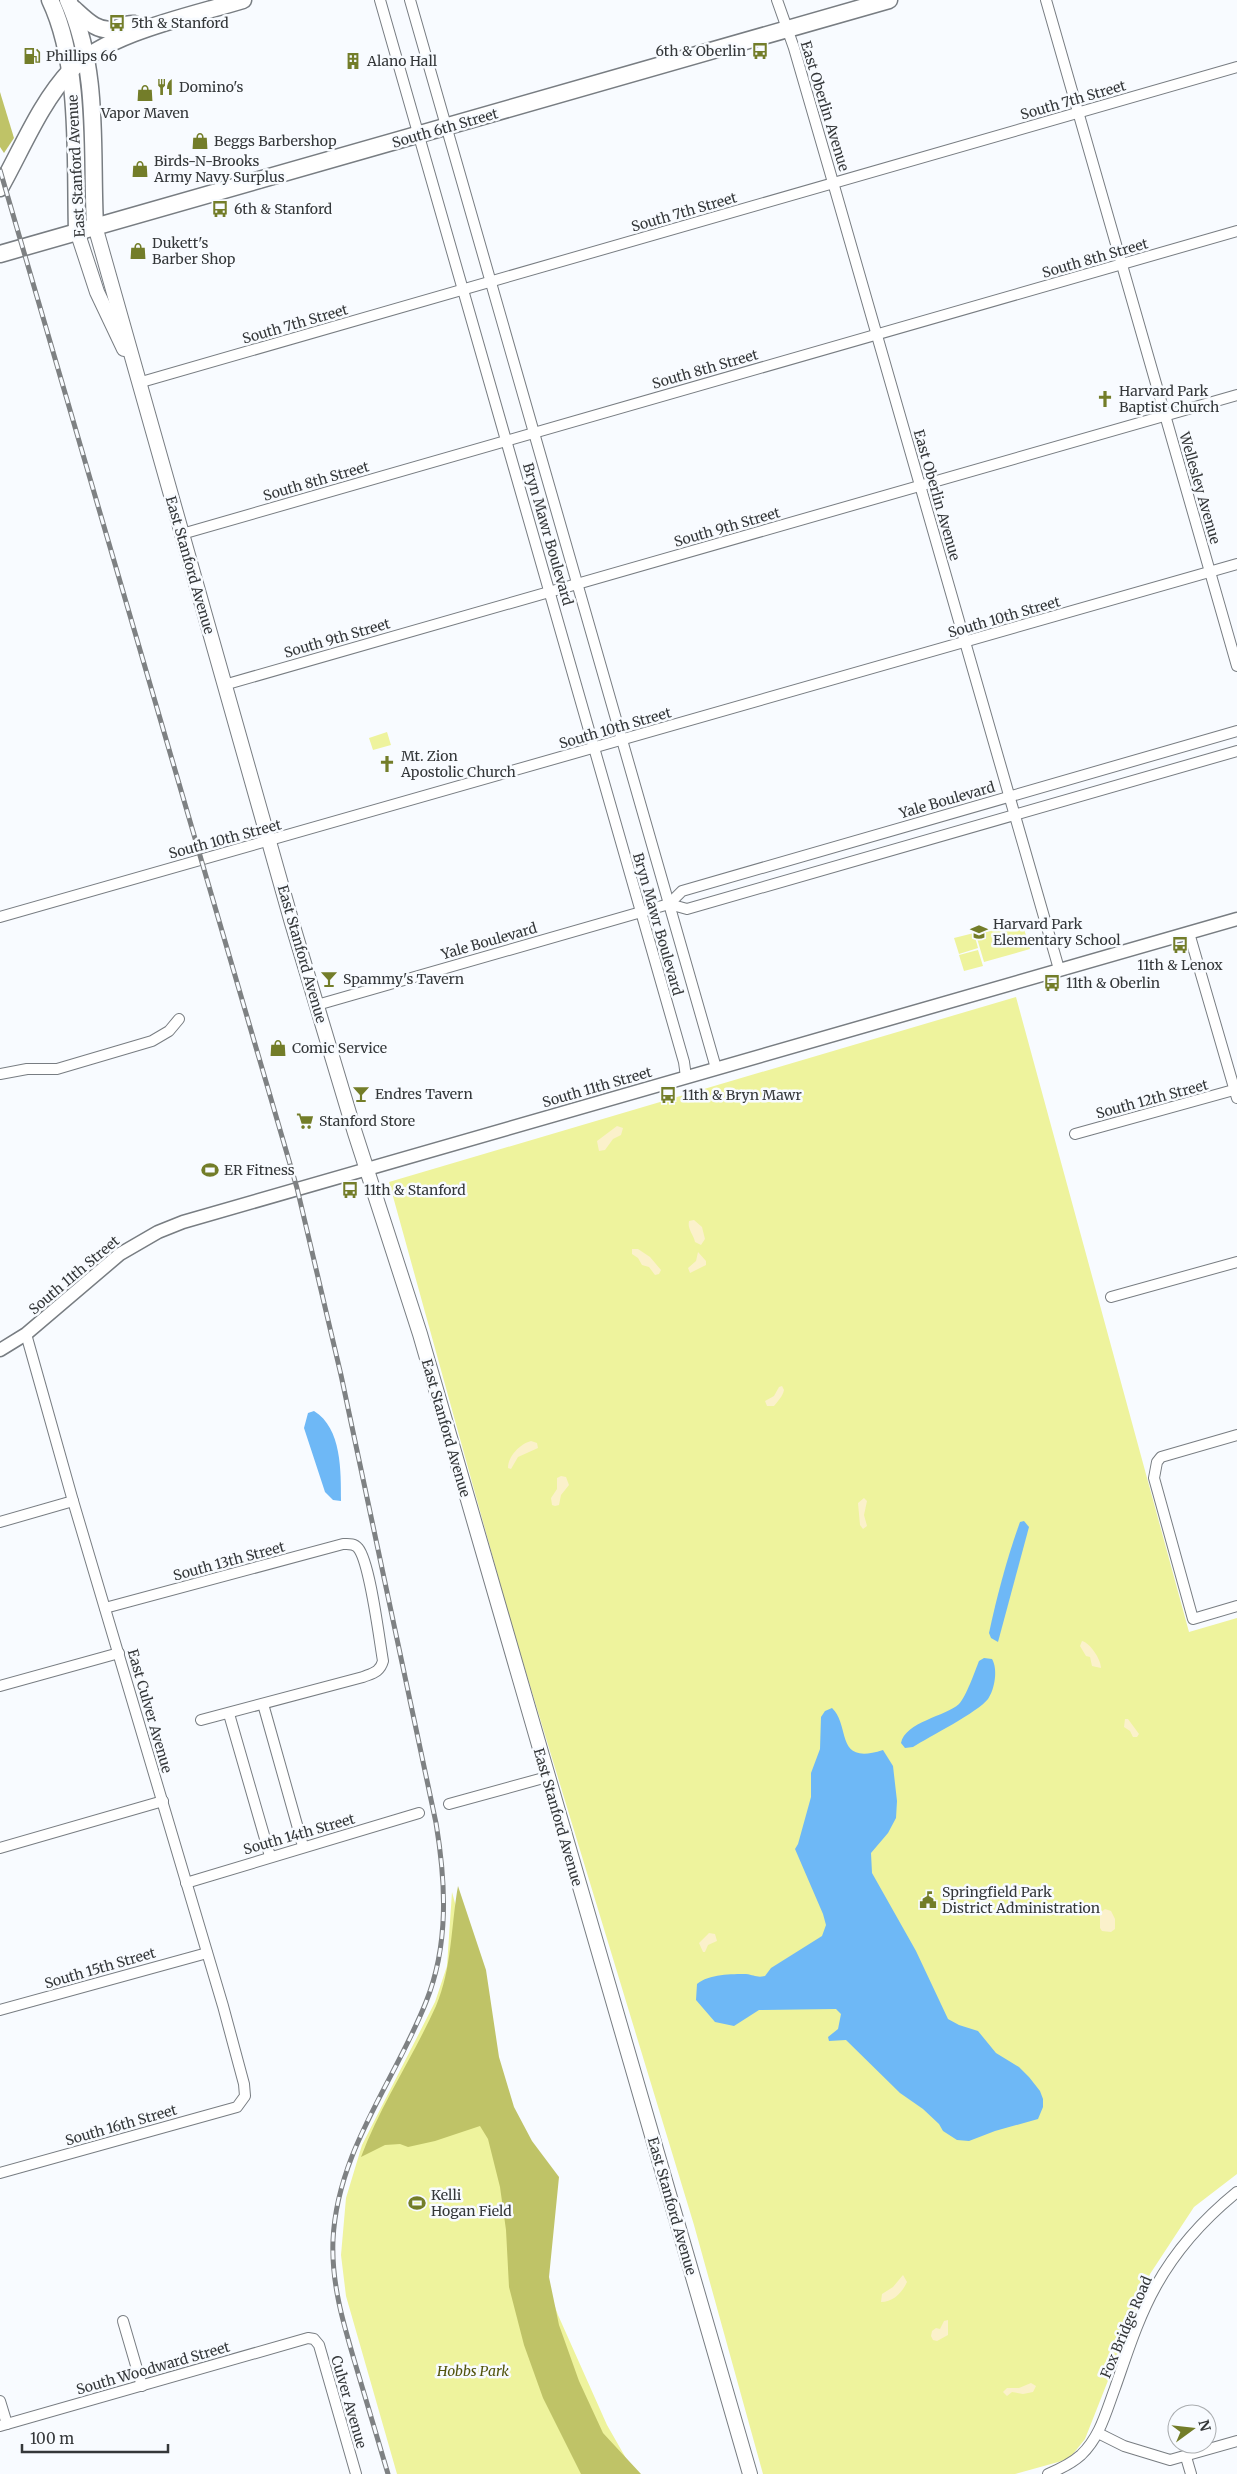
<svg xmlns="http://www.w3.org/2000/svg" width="1237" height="2474" font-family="Merriweather,serif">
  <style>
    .green { fill: #eef39d }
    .forest { fill: #bfc367 }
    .sand { fill: #fbf1cb }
    .water { fill: #6eb8f6 }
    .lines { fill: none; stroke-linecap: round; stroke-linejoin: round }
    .minor-casing { stroke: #787d82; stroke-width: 12 }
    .tertiary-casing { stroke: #787d82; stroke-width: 15 }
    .secondary-casing { stroke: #787d82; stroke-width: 16 }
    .primary-casing { stroke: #787d82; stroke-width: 19 }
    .minor { stroke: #fff; stroke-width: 10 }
    .tertiary { stroke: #fff; stroke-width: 12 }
    .secondary { stroke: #fff; stroke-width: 14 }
    .primary { stroke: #fff; stroke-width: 16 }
    .rail-casing { stroke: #7e8183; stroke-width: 5 }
    .rail { stroke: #f8fbff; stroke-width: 3; stroke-dasharray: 9; stroke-linecap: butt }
    .labels { text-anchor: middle; stroke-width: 5; stroke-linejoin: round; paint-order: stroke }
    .poi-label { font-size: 14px; fill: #343739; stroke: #f8fbff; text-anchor: start }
    .street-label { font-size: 14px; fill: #343739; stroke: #f8fbff }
    .park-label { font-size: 14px; font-style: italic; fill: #52540d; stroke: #f8fbff }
  </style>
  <rect width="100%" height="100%" fill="#f8fbff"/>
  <g class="green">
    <polygon points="387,732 391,745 373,750 369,738"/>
    <polygon points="1022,922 1030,949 984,962 976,935"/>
    <polygon points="974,933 978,948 959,954 954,938"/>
    <polygon points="978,950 983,966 964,971 959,955"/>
    <polygon points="1016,997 1189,1632 1237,1618 1237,2174 1194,2207 1150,2274 1085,2439 1069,2459 1015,2474 763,2474 694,2225 511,1623 389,1182"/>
    <polygon points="452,1892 478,1988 522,2217 558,2315 607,2425 635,2474 397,2474 346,2296 341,2255 346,2198 362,2145 435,2002 447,1966"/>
  </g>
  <g class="forest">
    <polygon points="0,92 14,138 4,153 0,147"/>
    <path d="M 458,1886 L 486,1970 L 499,2057 L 514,2107 L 532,2141 L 559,2177 L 549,2277 L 559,2325 L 579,2381 L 603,2433 L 641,2474 L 581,2474 L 543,2398 L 524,2345 L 509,2287 L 506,2230 L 500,2187 L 488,2139 L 480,2126 L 435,2141 L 408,2147 L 400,2144 L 385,2145 L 361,2157 C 381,2104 413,2057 436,2006 C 452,1969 451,1925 458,1886 Z"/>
  </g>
  <g class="sand">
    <polygon points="617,1126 623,1128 621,1135 613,1139 605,1150 599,1151 597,1141"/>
    <path d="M 694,1220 L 702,1227 L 705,1239 L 701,1245 L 695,1242 C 694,1235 687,1229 689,1221 Z"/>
    <polygon points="632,1249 638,1249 650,1257 661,1270 659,1274 655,1275 649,1267 642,1265 638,1258 632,1254"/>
    <polygon points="698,1252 706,1261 706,1265 690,1273 688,1268 696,1261"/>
    <path d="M 782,1386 L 784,1390 C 783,1396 777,1402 774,1406 L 767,1406 L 765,1401 L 774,1396 L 779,1387 Z"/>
    <path d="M 531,1441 L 537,1443 L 538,1448 L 518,1457 L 511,1469 L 508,1468 C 508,1456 520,1444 531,1441 Z"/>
    <polygon points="561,1476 566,1477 569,1485 561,1495 559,1505 555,1506 552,1505 551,1498 557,1489 557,1478"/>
    <polygon points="864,1498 867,1501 864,1515 867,1526 863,1529 860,1525 858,1503"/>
    <path d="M 1082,1641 C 1090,1643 1101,1659 1101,1668 L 1092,1666 L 1090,1657 L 1086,1656 L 1080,1646 Z"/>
    <polygon points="1125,1719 1128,1719 1139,1734 1137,1737 1133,1737 1130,1731 1124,1727"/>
    <polygon points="1105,1909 1111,1911 1115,1919 1115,1929 1111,1932 1102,1931 1100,1928 1100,1913"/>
    <polygon points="709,1933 715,1934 717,1941 708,1945 705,1952 703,1952 699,1943"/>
    <path d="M 903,2275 L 907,2282 C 902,2293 893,2302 881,2302 L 882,2294 L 893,2287 Z"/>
    <polygon points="948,2320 948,2335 937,2341 933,2340 931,2336 932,2331 936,2328 940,2329 944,2321"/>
    <polygon points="1031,2383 1036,2386 1033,2392 1023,2394 1012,2392 1007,2396 1003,2392 1007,2388 1019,2388"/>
  </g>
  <g class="water">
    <path d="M 314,1411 C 342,1428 341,1472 341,1501 L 333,1500 L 325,1492 L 304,1428 L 308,1413 Z"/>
    <path d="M 1024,1521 L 1029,1527 L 998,1642 L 991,1638 L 989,1633 C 997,1596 1007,1558 1020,1522 Z"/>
    <path d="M 984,1658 L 992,1659 C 998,1669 995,1689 988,1699 C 978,1712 929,1737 913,1747 L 905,1748 L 901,1743 C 905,1722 946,1716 959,1704 C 966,1697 975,1671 979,1661 Z"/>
    <path d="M 832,1708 C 851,1726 834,1766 883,1750 L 893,1766 L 897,1801 L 896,1818 L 888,1833 L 871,1853 L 872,1873 L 916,1951 L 948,2019 L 959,2025 L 978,2031 L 996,2053 L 1019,2067 L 1029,2077 L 1040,2091 L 1043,2099 L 1043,2107 L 1038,2119 L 995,2131 L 969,2141 L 957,2140 L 943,2131 L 939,2124 L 923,2109 L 900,2093 L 846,2040 L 829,2041 L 828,2037 L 838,2029 L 841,2014 L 836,2009 L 759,2010 L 734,2026 L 715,2022 L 696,2000 L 697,1984 C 709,1974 732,1974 746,1974 C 754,1975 757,1978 765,1976 L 771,1968 L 822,1936 L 826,1925 L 823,1914 L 795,1849 L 798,1844 L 811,1797 L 811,1773 L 820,1749 L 821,1717 L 825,1711 Z"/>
  </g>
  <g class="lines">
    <g class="minor-casing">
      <g id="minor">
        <polyline points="380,0 684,1062 686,1077"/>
        <polyline points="410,0 716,1068"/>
        <polyline points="777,0 794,48 830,172 1059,969"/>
        <polyline points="1046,0 1237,666"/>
        <polyline points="138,383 1237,67"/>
        <polyline points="182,534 1237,231"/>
        <polyline points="224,685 1237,395"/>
        <polyline points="669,904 687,909 1237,751"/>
        <polyline points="0,917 1237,564"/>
        <polyline points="1189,933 1237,1098"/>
        <polyline points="317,1005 669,904 682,891 1237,731"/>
        <polyline points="0,1074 27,1069 57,1069 152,1041 169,1031 179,1019"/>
        <polyline points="1075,1134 1237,1089"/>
        <polyline points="1111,1297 1237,1262"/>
        <polyline points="1237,1435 1161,1457 1157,1462 1154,1478 1193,1619 1237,1606"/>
        <polyline points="0,1522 73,1501"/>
        <path d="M 105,1608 L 343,1544 C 348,1544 354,1543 358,1548 C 370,1562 379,1638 383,1661 C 380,1672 373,1673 363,1677 L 201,1720"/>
        <polyline points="0,1686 119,1653"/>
        <polyline points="263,1704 303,1846"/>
        <polyline points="229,1714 270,1856"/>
        <polyline points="449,1804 547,1777"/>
        <polyline points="0,1848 163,1801"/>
        <polyline points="186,1883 419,1813"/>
        <polyline points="0,2010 207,1953"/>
        <polyline points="0,2173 237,2107 245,2096 244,2084 223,2006 73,1501 26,1334"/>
        <polyline points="123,2321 142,2386"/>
        <polyline points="0,2401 7,2424"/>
        <polyline points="0,2426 308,2338 314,2339 319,2345 356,2474"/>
        <polyline points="1098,2433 1124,2446 1170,2460 1237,2441"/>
        <polyline points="1186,2457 1191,2474"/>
        <path d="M 1048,2474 C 1060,2469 1071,2464 1081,2455 C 1100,2437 1106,2412 1115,2388 C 1127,2354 1138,2318 1156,2286 C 1176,2250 1205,2218 1237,2192"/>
      </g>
    </g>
    <g class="tertiary-casing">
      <polyline id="tertiary" points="0,1350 26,1334 120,1254 158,1232 183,1222 1237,919"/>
    </g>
    <g class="secondary-casing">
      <g id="secondary">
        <polyline points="95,226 292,923 355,1133 420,1334 750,2474"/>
        <polyline points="77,231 97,292 124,349"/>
      </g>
    </g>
    <g class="primary-casing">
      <g id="primary">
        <path d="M 50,0 C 81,65 75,159 77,231"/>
        <path d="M 68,0 C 100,71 91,150 95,226"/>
        <path d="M 74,9 C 86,20 98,33 115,29 C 122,27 127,23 134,24"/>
        <path d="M 0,188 C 22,149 40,103 71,70 C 109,32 191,16 243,0"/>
        <polyline points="0,254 889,0"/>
      </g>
    </g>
    <use href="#minor" class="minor"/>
    <use href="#tertiary" class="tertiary"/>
    <use href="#secondary" class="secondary"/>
    <use href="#primary" class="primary"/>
    <g class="rail-casing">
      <path id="rail" d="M 0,170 L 297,1188 L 341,1375 L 436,1823 C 446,1883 449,1945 426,2002 C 395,2081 337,2151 333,2240 C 331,2286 345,2329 358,2373 C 368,2406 378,2440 388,2474"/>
    </g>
    <use href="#rail" class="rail"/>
  </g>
  <defs>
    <g id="bus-bare" transform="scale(1.35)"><path d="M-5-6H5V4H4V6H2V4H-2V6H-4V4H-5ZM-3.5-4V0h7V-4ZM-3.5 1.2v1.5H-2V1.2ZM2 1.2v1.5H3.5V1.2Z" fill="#737d29" stroke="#f8fbff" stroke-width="2.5" paint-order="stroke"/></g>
    <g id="fuel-bare" transform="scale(1.35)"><path d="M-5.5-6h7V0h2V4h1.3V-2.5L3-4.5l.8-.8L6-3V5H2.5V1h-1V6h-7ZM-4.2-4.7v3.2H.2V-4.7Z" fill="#737d29" stroke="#f8fbff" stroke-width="2.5" paint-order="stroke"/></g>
    <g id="building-bare" transform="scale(1.35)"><path d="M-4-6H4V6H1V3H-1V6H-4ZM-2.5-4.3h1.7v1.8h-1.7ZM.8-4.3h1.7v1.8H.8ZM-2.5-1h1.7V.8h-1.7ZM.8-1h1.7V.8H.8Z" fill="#737d29" stroke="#f8fbff" stroke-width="2.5" paint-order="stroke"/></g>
    <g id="restaurant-bare" transform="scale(1.35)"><path d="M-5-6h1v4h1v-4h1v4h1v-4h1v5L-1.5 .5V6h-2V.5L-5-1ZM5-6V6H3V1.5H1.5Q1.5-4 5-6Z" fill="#737d29" stroke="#f8fbff" stroke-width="2.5" paint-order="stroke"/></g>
    <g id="shop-bare" transform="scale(1.35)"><path d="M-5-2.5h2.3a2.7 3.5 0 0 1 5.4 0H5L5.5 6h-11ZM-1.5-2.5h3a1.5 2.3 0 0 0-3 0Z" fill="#737d29" stroke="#f8fbff" stroke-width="2.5" paint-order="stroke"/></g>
    <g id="church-bare" transform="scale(1.35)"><path d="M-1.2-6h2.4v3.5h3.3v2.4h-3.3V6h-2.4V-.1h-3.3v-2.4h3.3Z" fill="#737d29" stroke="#f8fbff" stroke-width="2.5" paint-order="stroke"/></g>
    <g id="school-bare" transform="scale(1.35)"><path d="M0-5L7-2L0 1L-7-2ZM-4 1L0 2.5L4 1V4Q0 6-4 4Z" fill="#737d29" stroke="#f8fbff" stroke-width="2.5" paint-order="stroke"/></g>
    <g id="bar-bare" transform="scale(1.35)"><path d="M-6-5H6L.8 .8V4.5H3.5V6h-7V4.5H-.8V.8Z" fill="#737d29" stroke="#f8fbff" stroke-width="2.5" paint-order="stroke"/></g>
    <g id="supermarket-bare" transform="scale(1.35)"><path d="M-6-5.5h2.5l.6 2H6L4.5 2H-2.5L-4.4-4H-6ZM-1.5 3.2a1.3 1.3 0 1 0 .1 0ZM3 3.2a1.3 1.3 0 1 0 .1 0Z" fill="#737d29" stroke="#f8fbff" stroke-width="2.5" paint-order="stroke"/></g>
    <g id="stadium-bare" transform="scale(1.35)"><path d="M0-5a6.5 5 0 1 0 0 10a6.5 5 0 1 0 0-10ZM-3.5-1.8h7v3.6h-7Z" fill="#737d29" stroke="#f8fbff" stroke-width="2.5" paint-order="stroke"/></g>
    <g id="civic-bare" transform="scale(1.35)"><path d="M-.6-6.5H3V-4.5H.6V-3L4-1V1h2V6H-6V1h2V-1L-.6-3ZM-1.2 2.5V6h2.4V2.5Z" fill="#737d29" stroke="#f8fbff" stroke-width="2.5" paint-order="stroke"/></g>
  </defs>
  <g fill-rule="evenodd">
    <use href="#bus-bare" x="117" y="23"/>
    <use href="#bus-bare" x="760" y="51"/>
    <use href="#fuel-bare" x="32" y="56"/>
    <use href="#building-bare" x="353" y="61"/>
    <use href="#restaurant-bare" x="165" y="87"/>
    <use href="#shop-bare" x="145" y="93"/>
    <use href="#shop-bare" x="200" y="141"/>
    <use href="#shop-bare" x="140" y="169"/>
    <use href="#bus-bare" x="220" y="209"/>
    <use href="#shop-bare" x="138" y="251"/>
    <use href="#church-bare" x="1105" y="399"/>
    <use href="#church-bare" x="387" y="764"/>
    <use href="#school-bare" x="979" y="932"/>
    <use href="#bus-bare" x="1180" y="945"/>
    <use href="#bar-bare" x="329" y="979"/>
    <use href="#bus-bare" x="1052" y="983"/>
    <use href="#shop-bare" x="278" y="1048"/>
    <use href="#bar-bare" x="361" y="1094"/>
    <use href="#bus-bare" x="668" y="1095"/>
    <use href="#supermarket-bare" x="305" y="1121"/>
    <use href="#stadium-bare" x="210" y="1170"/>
    <use href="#bus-bare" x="350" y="1190"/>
    <use href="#civic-bare" x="928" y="1900"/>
    <use href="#stadium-bare" x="417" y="2203"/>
  </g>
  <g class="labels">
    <g class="poi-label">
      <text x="131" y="28">5th &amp; Stanford</text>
      <text x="746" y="56" text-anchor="end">6th &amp; Oberlin</text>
      <text x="46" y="61">Phillips 66</text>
      <text x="367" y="66">Alano Hall</text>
      <text x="179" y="92">Domino's</text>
      <text x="145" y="118" text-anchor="middle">Vapor Maven</text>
      <text x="214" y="146">Beggs Barbershop</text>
      <text x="154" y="166">Birds-N-Brooks<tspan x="154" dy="16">Army Navy Surplus</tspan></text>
      <text x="234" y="214">6th &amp; Stanford</text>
      <text x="152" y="248">Dukett's<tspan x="152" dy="16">Barber Shop</tspan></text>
      <text x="1119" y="396">Harvard Park<tspan x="1119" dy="16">Baptist Church</tspan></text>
      <text x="401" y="761">Mt. Zion<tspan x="401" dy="16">Apostolic Church</tspan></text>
      <text x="993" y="929">Harvard Park<tspan x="993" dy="16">Elementary School</tspan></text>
      <text x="1180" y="970" text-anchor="middle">11th &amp; Lenox</text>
      <text x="343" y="984">Spammy's Tavern</text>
      <text x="1066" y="988">11th &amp; Oberlin</text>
      <text x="292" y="1053">Comic Service</text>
      <text x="375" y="1099">Endres Tavern</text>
      <text x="682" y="1100">11th &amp; Bryn Mawr</text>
      <text x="319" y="1126">Stanford Store</text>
      <text x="224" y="1175">ER Fitness</text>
      <text x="364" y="1195">11th &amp; Stanford</text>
      <text x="942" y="1897">Springfield Park<tspan x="942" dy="16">District Administration</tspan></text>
      <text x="431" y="2200">Kelli<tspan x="431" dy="16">Hogan Field</tspan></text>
    </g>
    <g class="street-label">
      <text transform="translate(1073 100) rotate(-16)" y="5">South 7th Street</text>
      <text transform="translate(825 106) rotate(73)" y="5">East Oberlin Avenue</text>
      <text transform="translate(445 128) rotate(-16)" y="5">South 6th Street</text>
      <text transform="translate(76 166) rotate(-93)" y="5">East Stanford Avenue</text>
      <text transform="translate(684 212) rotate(-16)" y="5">South 7th Street</text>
      <text transform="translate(1095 258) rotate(-16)" y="5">South 8th Street</text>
      <text transform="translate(295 324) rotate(-16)" y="5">South 7th Street</text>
      <text transform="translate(705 369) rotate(-16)" y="5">South 8th Street</text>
      <text transform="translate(316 481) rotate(-16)" y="5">South 8th Street</text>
      <text transform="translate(1200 488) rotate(74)" y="5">Wellesley Avenue</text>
      <text transform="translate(937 495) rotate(74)" y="5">East Oberlin Avenue</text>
      <text transform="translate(727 527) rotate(-16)" y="5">South 9th Street</text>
      <text transform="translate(548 534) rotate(74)" y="5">Bryn Mawr Boulevard</text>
      <text transform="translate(190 565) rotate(74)" y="5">East Stanford Avenue</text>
      <text transform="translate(1004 617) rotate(-16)" y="5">South 10th Street</text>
      <text transform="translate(337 638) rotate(-16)" y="5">South 9th Street</text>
      <text transform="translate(615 728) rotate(-16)" y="5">South 10th Street</text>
      <text transform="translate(947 800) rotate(-16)" y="5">Yale Boulevard</text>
      <text transform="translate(225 839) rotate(-15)" y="5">South 10th Street</text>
      <text transform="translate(658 924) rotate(74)" y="5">Bryn Mawr Boulevard</text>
      <text transform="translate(489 941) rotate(-16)" y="5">Yale Boulevard</text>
      <text transform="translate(302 954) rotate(74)" y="5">East Stanford Avenue</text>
      <text transform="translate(597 1087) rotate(-16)" y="5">South 11th Street</text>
      <text transform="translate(1152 1099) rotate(-15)" y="5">South 12th Street</text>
      <text transform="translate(74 1275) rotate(-40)" y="5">South 11th Street</text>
      <text transform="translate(446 1428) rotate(74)" y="5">East Stanford Avenue</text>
      <text transform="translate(229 1561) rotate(-15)" y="5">South 13th Street</text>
      <text transform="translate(150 1711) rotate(74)" y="5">East Culver Avenue</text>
      <text transform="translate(558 1817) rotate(74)" y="5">East Stanford Avenue</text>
      <text transform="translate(299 1834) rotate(-16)" y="5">South 14th Street</text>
      <text transform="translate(100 1968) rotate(-16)" y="5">South 15th Street</text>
      <text transform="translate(121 2125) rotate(-16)" y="5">South 16th Street</text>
      <text transform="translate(672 2206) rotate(74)" y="5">East Stanford Avenue</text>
      <text transform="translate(1126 2327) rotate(-67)" y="5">Fox Bridge Road</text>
      <text transform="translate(153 2368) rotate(-16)" y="5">South Woodward Street</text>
      <text transform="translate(349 2402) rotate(74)" y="5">Culver Avenue</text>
    </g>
    <g class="park-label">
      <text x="473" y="2376">Hobbs Park</text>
    </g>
  </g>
  <g transform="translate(1192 2429) rotate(75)"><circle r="24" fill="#f8fbff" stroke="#aaadb0"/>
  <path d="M0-4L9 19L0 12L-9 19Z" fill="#737d29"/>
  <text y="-8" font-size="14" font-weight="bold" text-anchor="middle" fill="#343739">N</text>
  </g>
  <path d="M22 2444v8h146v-8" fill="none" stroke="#343739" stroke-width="2.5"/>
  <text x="30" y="2444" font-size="15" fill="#343739" stroke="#f8fbff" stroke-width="4" paint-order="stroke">100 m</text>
</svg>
